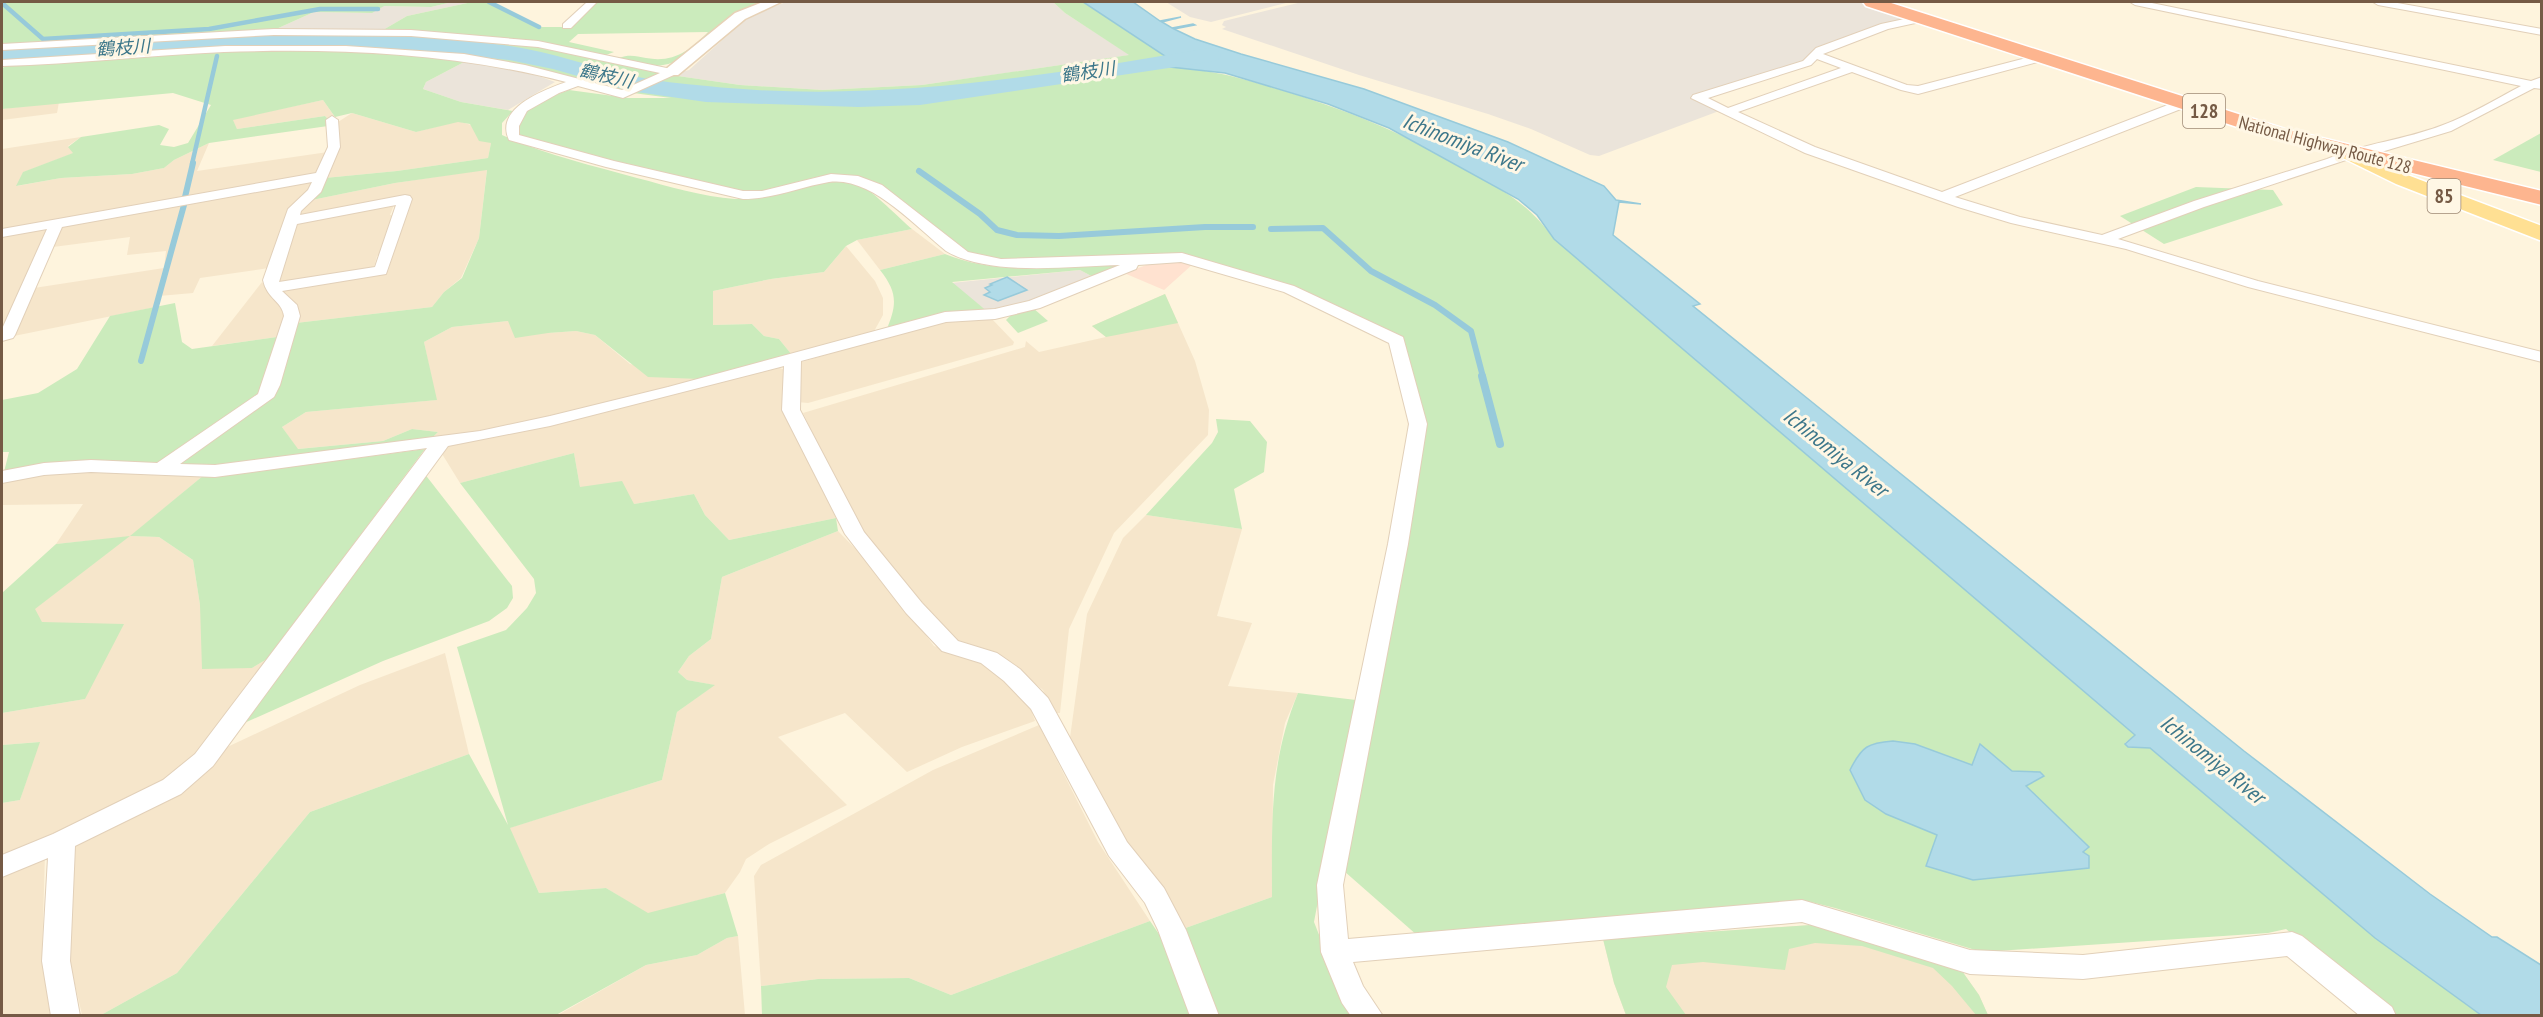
<svg xmlns="http://www.w3.org/2000/svg" width="2543" height="1017" font-family="'PT Sans Narrow','Noto Sans JP',sans-serif">
  <style>
    .residential { fill: #f6e6cb }
    .commercial { fill: #ffe2d0 }
    .industrial { fill: #ebe4da }
    .green { fill: #cbebbc }
    .water { fill: #b1dbe8; stroke: #97cada; stroke-width: 1.5 }
    .lines { fill: none; stroke-linecap: round; stroke-linejoin: round }
    .stream-far2 { stroke: #97cada; stroke-width: 4.5 }
    .stream-far1 { stroke: #97cada; stroke-width: 6 }
    .stream { stroke: #97cada; stroke-width: 8 }
    .river { fill: #b1dbe8; fill-rule: evenodd }
    .street-casing { stroke: #e2d0b9; stroke-width: 2 }
    .secondary-casing { stroke: #e7d2b7; stroke-width: 3 }
    .primary-casing { stroke: #fff; stroke-width: 3 }
    .highway-casing { stroke: #fff; stroke-width: 3 }
    .street { fill: #fff; fill-rule: evenodd }
    .secondary { fill: #fff; fill-rule: evenodd }
    .primary { fill: #ffe093; fill-rule: evenodd }
    .highway { fill: #fdb58f; fill-rule: evenodd }
    .labels { text-anchor: middle; stroke-width: 6; stroke-linejoin: round; paint-order: stroke }
    .far-water-label { font-size: 18px; font-style: italic; fill: #3d778a; stroke: #fff7e5 }
    .far-street-label { font-size: 18px; fill: #755a45; stroke: #fff7e5 }
    .shield { fill: #fff7e5; stroke: #9e8975; stroke-width: 1.5 }
    .shield-label { font-size: 20px; font-weight: bold; fill: #755a45 }
    .water-label { font-size: 22px; font-style: italic; fill: #3d778a; stroke: #fff7e5 }
  </style>
  <rect width="100%" height="100%" fill="#fef4dd"/>
  <g class="residential">
    <polygon points="323,100 335,117 330,121 325,116 237,129 232,119"/>
    <polygon points="59,102 57,113 2,120 2,109"/>
    <polygon points="352,113 416,132 458,121 471,125 491,143 488,158 397,171 325,178 338,122"/>
    <polygon points="81,137 68,146 74,153 24,172 17,186 61,178 132,174 164,168 174,160 209,143 197,171 328,152 317,173 310,177 2,230 2,149"/>
    <polygon points="487,169 479,238 461,278 444,292 432,307 296,323 282,292 288,287 388,271 410,197 296,216 301,208 312,200 395,183"/>
    <polygon points="314,182 269,268 200,278 193,293 159,296 156,307 14,336 34,288 164,268 166,251 127,255 130,237 53,247 62,225"/>
    <polygon points="394,205 390,215 396,216 385,252 377,256 374,267 367,271 277,283 295,224 304,220"/>
    <polygon points="47,228 2,332 2,235"/>
    <polygon points="912,229 945,254 880,270 857,240"/>
    <polygon points="846,246 875,281 883,298 883,315 872,335 792,355 779,339 764,336 752,324 713,325 713,291 771,279 824,272"/>
    <polygon points="262,282 286,313 277,337 212,346"/>
    <polygon points="1165,294 1195,361 1209,410 1208,435 1114,533 1069,629 1060,713 1055,713 1043,690 1012,665 996,653 955,640 868,539 856,522 803,413 1025,347 1026,341 1039,352 1106,337 1092,326"/>
    <polygon points="990,317 1014,342 1013,345 808,403 797,402 802,362 947,319"/>
    <polygon points="508,321 548,333 576,331 595,335 630,364 700,379 525,423 430,440 438,432 412,429 383,441 297,449 282,427 306,412 436,400 424,342 452,327"/>
    <polygon points="777,367 788,371 782,400 836,518 729,540 705,515 694,494 634,504 580,487 574,453 460,483 439,449 450,445"/>
    <polygon points="73,471 172,476 204,475 131,536 159,537 193,560 200,605 252,668 267,659 194,760 175,777 45,837 42,846 2,863 2,803 20,800 39,742 2,745 2,713 85,699 34,609 128,537 56,544 83,504 2,505 2,480 45,472"/>
    <polygon points="1146,515 1242,529 1217,616 1252,623 1228,686 1298,693 1285,723 1273,785 1272,897 1180,930 1105,808 1069,745 1087,614 1123,538"/>
    <polygon points="838,531 877,571 934,646 988,665 1028,702 1035,721 962,747 907,772 845,713 778,737 847,805 769,844 746,859 740,872 725,893 648,914 606,888 539,893 509,828 662,780 677,712 714,685 687,680 678,672 689,656 711,639 722,577"/>
    <polygon points="445,653 469,754 310,812 177,973 101,1015 82,1015 68,954 73,850 84,835 223,749 360,685"/>
    <polygon points="1039,725 1098,842 1150,921 951,995 909,978 818,979 761,986 754,876 761,865 933,770"/>
    <polygon points="45,854 42,957 50,1015 2,1016 2,871"/>
    <polygon points="1811,925 1962,971 1979,995 1988,1015 1626,1015 1614,983 1603,939"/>
    <polygon points="738,936 745,1015 556,1016 646,965 697,955 727,938"/>
  </g>
  <polygon class="commercial" points="1184,261 1194,263 1164,290 1124,273 1155,262"/>
  <g class="industrial">
    <polygon points="452,2 472,2 407,16 383,30 274,30 314,12 371,13 383,6 431,7"/>
    <polygon points="786,2 1053,2 1065,13 1130,55 922,85 823,90 740,85 671,75 689,70 749,16"/>
    <polygon points="1166,2 1290,2 1211,22 1190,17"/>
    <polygon points="1302,2 1860,2 1911,19 1812,53 1806,61 1715,92 1691,96 1719,111 1599,156 1590,155 1531,129 1488,114 1359,75 1222,29 1226,27 1222,25 1224,21"/>
    <polygon points="466,61 533,74 555,82 508,110 461,102 423,89 426,82"/>
    <polygon points="1080,270 1095,278 1029,303 988,312 951,283"/>
  </g>
  <g class="green">
    <polygon points="2,2 452,2 431,7 384,6 372,13 314,12 274,30 2,46"/>
    <path d="M 472,2 L 489,2 L 539,27 L 567,27 L 595,2 L 769,2 C 727,16 698,67 651,66 C 641,65 629,60 619,58 C 629,54 636,56 646,58 C 673,63 690,51 708,32 L 578,34 L 569,42 L 614,52 L 606,55 L 529,40 L 383,30 L 407,16 Z"/>
    <path d="M 1053,2 L 1083,2 L 1165,56 L 1167,60 L 1153,64 L 919,96 C 828,100 739,97 649,85 L 671,75 L 740,85 L 823,90 L 922,85 L 1129,55 L 1065,13 Z"/>
    <polygon points="246,34 391,34 535,46 660,73 639,83 560,61 514,52 378,39 290,38 202,42 2,54 2,49"/>
    <path d="M 271,41 C 354,41 436,41 518,56 C 558,63 595,78 634,85 L 622,91 L 419,51 L 223,48 L 2,62 L 2,57 Z"/>
    <path d="M 269,49 L 412,53 L 466,61 L 426,82 L 423,89 L 461,102 L 513,111 L 502,123 L 502,135 C 546,155 591,165 637,178 C 668,186 703,197 735,199 C 775,201 826,172 860,185 C 873,191 900,219 912,229 L 857,240 L 846,246 L 824,272 L 771,279 L 713,291 L 713,325 L 752,324 L 764,336 L 779,339 L 792,355 L 700,379 L 648,377 L 595,335 L 576,331 L 548,333 L 515,338 L 508,321 L 452,327 L 424,342 L 437,400 L 306,412 L 282,427 L 298,449 L 383,441 L 412,429 L 438,432 L 430,440 L 214,467 L 173,465 L 269,396 L 296,323 L 432,307 L 444,292 L 462,278 L 479,238 L 487,170 L 395,183 L 312,200 L 325,178 L 397,171 L 488,158 L 491,143 L 479,141 L 470,124 L 458,122 L 416,132 L 352,113 L 335,117 L 323,100 L 233,120 L 237,129 L 325,116 L 330,121 L 328,126 L 209,143 L 174,160 L 164,168 L 132,174 L 61,178 L 16,186 L 23,172 L 73,153 L 68,147 L 81,137 L 159,125 L 169,129 L 160,145 L 174,147 L 188,143 L 211,105 L 173,93 L 2,109 L 2,68 L 15,63 Z"/>
    <path d="M 1160,67 C 1206,68 1238,77 1281,90 C 1347,110 1398,131 1458,165 C 1499,189 1525,199 1554,239 L 2135,735 L 2125,743 L 2150,747 L 2375,938 L 2481,1015 L 2392,1015 L 2286,929 L 2268,933 L 1982,952 L 1835,908 L 1803,900 L 1418,936 L 1344,871 L 1425,427 L 1404,340 L 1292,286 L 1187,254 L 1062,261 L 1003,261 L 964,253 L 870,182 L 832,176 L 816,177 L 767,191 L 746,193 L 525,140 L 516,134 L 522,112 L 553,96 L 569,90 L 628,98 L 671,98 L 633,93 L 645,87 C 734,100 826,106 917,99 C 998,92 1079,73 1160,67 Z"/>
    <polygon points="2541,133 2541,172 2493,160"/>
    <polygon points="2196,187 2273,190 2283,205 2164,244 2120,216"/>
    <path d="M 945,254 C 998,276 1060,267 1116,264 L 1119,269 L 1095,278 L 1080,270 L 952,282 L 988,312 L 886,331 C 897,305 898,293 880,270 Z"/>
    <polygon points="1165,294 1178,323 1106,337 1092,326"/>
    <polygon points="175,303 182,342 192,349 277,337 265,387 235,413 158,466 4,472 9,452 2,452 2,400 38,393 77,369 110,316"/>
    <polygon points="1033,308 1048,321 1018,333 1006,320 1012,314"/>
    <polygon points="1216,419 1250,421 1267,442 1264,472 1234,489 1242,529 1146,515 1212,443 1218,432"/>
    <polygon points="425,449 267,659 252,668 202,669 200,605 193,560 159,537 130,536 35,609 42,622 124,624 85,699 2,713 2,593 56,544 130,536 204,475 245,473"/>
    <polygon points="574,453 580,487 622,481 634,504 694,494 705,515 729,540 836,518 838,531 722,577 711,639 689,656 678,672 687,680 715,685 677,712 662,780 510,828 539,893 606,888 648,913 725,893 738,936 727,938 697,955 646,965 556,1015 101,1015 177,973 310,812 469,754 508,825 457,647 506,630 527,608 536,593 534,579 460,483"/>
    <polygon points="424,473 512,586 513,598 507,608 489,621 383,661 242,724"/>
    <path d="M 1298,693 L 1356,700 L 1314,922 L 1343,996 L 1358,1015 L 1216,1015 L 1180,930 L 1272,897 C 1272,823 1269,763 1298,693 Z"/>
    <polygon points="40,742 20,800 2,803 2,745"/>
    <polygon points="1150,921 1163,940 1193,1015 762,1015 761,986 818,979 909,978 951,995"/>
    <polygon points="1811,925 1962,971 1979,995 1988,1015 1976,1015 1952,986 1933,968 1862,946 1815,943 1789,949 1785,970 1703,962 1672,965 1666,987 1686,1015 1626,1015 1614,983 1603,939"/>
  </g>
  <g class="water">
    <polygon points="1083,2 1133,2 1160,21 1181,17 1162,22 1172,28 1193,24 1195,25 1174,29 1195,39 1241,54 1364,89 1508,142 1604,186 1616,200 1641,204 1619,202 1613,235 1700,304 1693,306 2244,751 2430,894 2492,937 2497,937 2541,965 2541,1015 2481,1015 2375,938 2150,748 2128,747 2125,744 2135,735 1554,239 1537,215 1518,199 1389,128 1328,104 1225,73 1170,67 1165,56"/>
    <polygon points="1007,277 1027,290 998,301 984,295 990,292 985,288 992,285 990,284"/>
    <path d="M 1893,741 L 1915,744 L 1972,765 L 1980,744 L 2012,771 L 2040,772 L 2044,776 L 2026,786 L 2089,847 L 2083,852 L 2089,856 L 2089,868 L 1973,880 L 1926,866 L 1937,835 L 1886,814 L 1865,800 L 1850,770 C 1862,746 1868,743 1893,741 Z"/>
  </g>
  <g class="lines">
    <g class="stream-far2">
      <polyline points="489,2 539,27"/>
      <polyline points="2,3 43,39 209,29 320,9 378,9"/>
      <polyline points="192,164 217,56"/>
    </g>
    <g class="stream-far1">
      <polyline points="919,171 980,214 997,230 1017,235 1059,236 1205,227 1253,227"/>
      <polyline points="185,197 193,163"/>
      <polyline points="1271,229 1323,228 1371,271 1435,305 1471,331 1483,377"/>
      <polyline points="141,361 184,205"/>
    </g>
    <polyline class="stream" points="1482,376 1500,444"/>
    <path class="river" d="M 286,33 C 361,33 436,35 510,46 C 552,52 591,67 633,76 C 657,81 682,84 707,86 C 875,104 1044,76 1209,48 L 1218,50 L 1221,55 L 1218,60 L 1209,62 L 920,105 L 858,107 L 706,102 L 630,91 L 553,69 L 509,60 L 371,47 L 203,50 L 2,63 L 2,49 Z"/>
    <g class="street-casing">
      <g id="street">
        <polygon points="587,2 597,2 571,28 563,28 563,24"/>
        <path d="M 2130,2 L 2147,2 L 2531,81 L 2542,77 L 2542,89 L 2534,88 L 2451,131 L 2368,156 L 2352,158 L 2204,207 L 2118,239 L 2258,281 L 2542,352 L 2542,362 L 2248,287 L 2126,249 L 2011,223 L 1958,207 L 1805,153 L 1691,98 L 1693,95 L 1803,61 L 1816,48 L 1881,24 L 1909,18 L 1906,14 L 1911,11 L 1920,18 L 1920,22 L 1888,29 L 1823,54 L 1907,85 L 1918,86 L 2030,57 L 2030,53 L 2038,53 L 2043,59 L 2041,61 L 1918,94 L 1901,90 L 1852,72 L 1738,112 L 1815,147 L 1942,192 L 2178,101 L 2186,101 L 2186,107 L 1955,197 L 2020,217 L 2102,235 L 2194,201 L 2327,159 C 2364,143 2405,140 2443,125 C 2470,115 2496,99 2521,86 L 2135,5 ZM 1817,59 L 1841,68 L 1728,108 L 1708,98 L 1811,65 Z"/>
        <polygon points="2373,2 2392,2 2542,29 2542,35 2378,5"/>
        <path d="M 274,29 L 411,30 L 538,41 L 676,70 L 676,74 L 623,98 L 578,86 L 559,93 L 527,111 L 519,126 L 519,135 L 614,161 L 743,191 L 762,191 L 831,174 L 858,176 L 882,185 L 968,252 L 1001,259 L 1182,253 L 1294,286 L 1403,337 L 1427,424 L 1408,544 L 1343,885 L 1348,939 L 1802,900 L 1970,950 L 2083,955 L 2292,932 L 2302,936 L 2392,1007 L 2396,1016 L 2360,1016 L 2287,956 L 2083,979 L 1970,974 L 1802,922 L 1353,962 L 1363,986 L 1383,1016 L 1351,1016 L 1342,1003 L 1321,952 L 1317,885 L 1388,544 L 1409,424 L 1389,343 L 1284,292 L 1181,262 L 1138,265 L 1136,269 L 1040,308 L 995,319 L 946,322 L 801,361 L 800,410 L 864,532 L 922,603 L 958,641 L 997,653 L 1020,669 L 1048,698 L 1127,842 L 1164,888 L 1186,930 L 1219,1016 L 1190,1016 L 1158,930 L 1145,903 L 1109,856 L 1031,709 L 1004,681 L 981,663 L 942,651 L 906,613 L 845,534 L 782,410 L 784,366 L 550,426 L 448,446 L 213,766 L 181,794 L 75,846 L 70,961 L 80,1016 L 51,1016 L 42,961 L 48,858 L 2,877 L 2,855 L 53,834 L 163,780 L 195,754 L 427,448 L 215,477 L 91,472 L 44,475 L 2,483 L 2,471 L 44,463 L 91,460 L 157,463 L 258,394 L 284,316 C 282,301 267,299 263,280 L 288,209 L 308,190 L 312,182 L 62,227 L 15,335 L 13,338 L 2,341 L 2,329 L 47,229 L 2,237 L 2,229 L 316,173 L 328,147 L 326,120 L 332,116 L 338,120 L 340,147 L 321,192 L 301,211 L 300,215 L 405,195 L 410,196 L 412,199 L 386,274 L 282,291 L 297,305 L 300,316 L 280,385 L 274,397 L 180,464 L 215,465 L 480,431 L 550,416 L 668,387 L 945,312 L 995,309 L 1029,301 L 1120,265 C 1070,266 990,277 946,251 C 915,226 871,176 829,182 C 800,187 773,199 743,199 L 606,167 L 509,140 C 494,108 544,90 566,82 C 455,53 338,48 224,52 C 150,55 76,64 2,66 L 2,60 L 225,46 L 346,46 L 464,54 L 525,65 L 622,90 L 660,73 L 538,47 L 411,36 L 274,35 L 2,50 L 2,44 ZM 396,205 L 375,267 L 279,282 L 297,224 Z"/>
      </g>
    </g>
    <g class="secondary-casing">
      <polygon id="secondary" points="763,2 781,2 745,19 678,75 666,75 664,72 666,69 735,13"/>
    </g>
    <g class="primary-casing">
      <polygon id="primary" points="2350,148 2410,176 2542,226 2542,241 2396,184 2343,158 2340,154 2343,150"/>
    </g>
    <g class="highway-casing">
      <polygon id="highway" points="1863,2 1888,2 2285,129 2542,191 2542,205 2271,138 1866,6"/>
    </g>
    <use href="#street" class="street"/>
    <use href="#secondary" class="secondary"/>
    <use href="#primary" class="primary"/>
    <use href="#highway" class="highway"/>
  </g>
  <g class="labels">
    <g class="far-water-label">
      <text transform="translate(123 48) rotate(-4)" y="6">鶴枝川</text>
      <text transform="translate(1088 72) rotate(-8)" y="6">鶴枝川</text>
      <text transform="translate(606 76) rotate(13)" y="6">鶴枝川</text>
    </g>
    <g class="far-street-label">
      <text transform="translate(2325 145) rotate(15)" y="6">National Highway Route 128</text>
    </g>
    <g class="shield">
      <rect x="2183" y="94" width="42" height="34" rx="4.5"/>
      <rect x="2427.5" y="179" width="33" height="34" rx="4.5"/>
    </g>
    <g class="shield-label">
      <text x="2204" y="118">128</text>
      <text x="2444" y="203">85</text>
    </g>
    <g class="water-label">
      <text transform="translate(1463 142) rotate(21)" y="8">Ichinomiya River</text>
      <text transform="translate(1836 452) rotate(39)" y="8">Ichinomiya River</text>
      <text transform="translate(2213 759) rotate(39)" y="8">Ichinomiya River</text>
    </g>
  </g>
  <rect width="2543" height="1017" fill="none" stroke="#755a45" stroke-width="6"/>
</svg>
